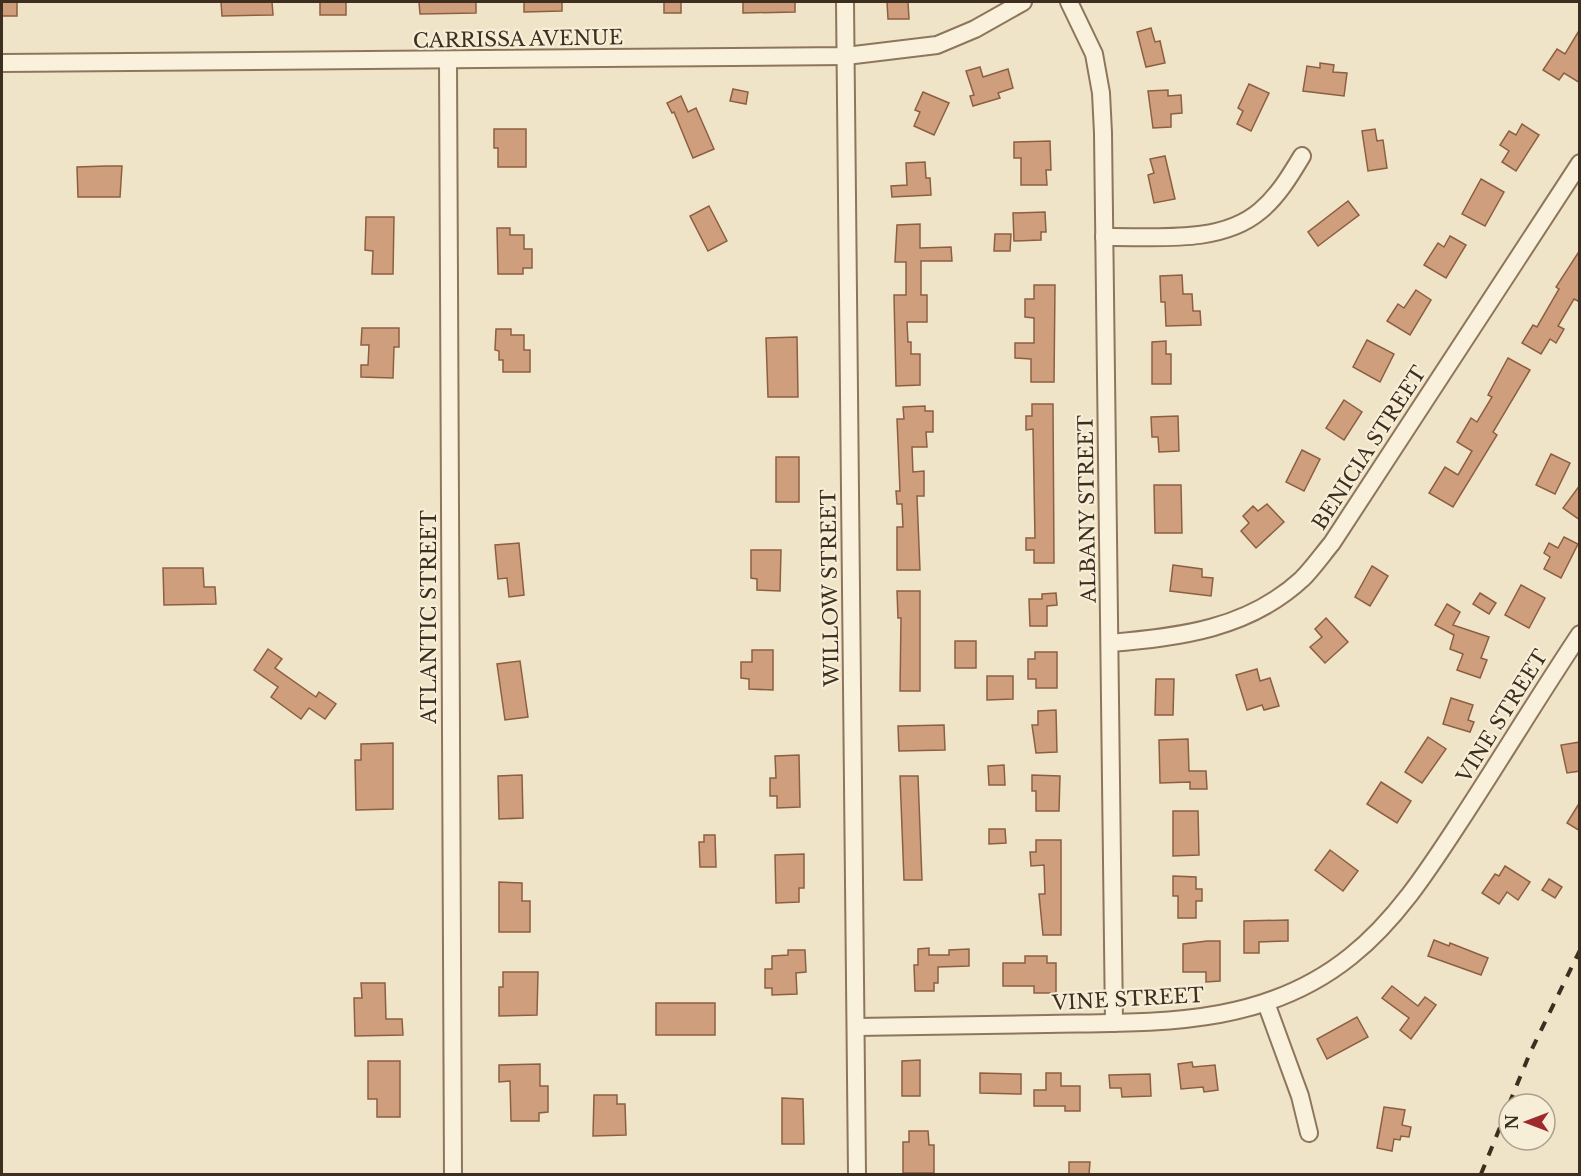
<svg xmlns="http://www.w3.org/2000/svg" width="1581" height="1176" font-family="'Libre Baskerville',serif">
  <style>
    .building { fill: #cf9f7d; stroke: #8d5f41; stroke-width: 1.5 }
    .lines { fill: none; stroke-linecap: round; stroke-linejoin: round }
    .street-casing { stroke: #8d765c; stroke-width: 20 }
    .street { stroke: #faf1dc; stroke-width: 16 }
    .rail { stroke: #3d2e20; stroke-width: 4; stroke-dasharray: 10 10; stroke-linecap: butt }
    .labels { text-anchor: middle; stroke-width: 4.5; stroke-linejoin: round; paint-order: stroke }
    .street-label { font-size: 20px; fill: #3d2e20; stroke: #f7eed8 }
  </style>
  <rect width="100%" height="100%" fill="#f0e4c8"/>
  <g class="building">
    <rect x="2" y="2" width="15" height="14"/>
    <polygon points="221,2 272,2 273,15 222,16"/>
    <rect x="320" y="2" width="26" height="13"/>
    <polygon points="419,2 476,2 476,13 420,14"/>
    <polygon points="524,2 562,2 562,11 524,12"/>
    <rect x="664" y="2" width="17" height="11"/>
    <polygon points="743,2 795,2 795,12 743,13"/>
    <polygon points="887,2 908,2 909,19 888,19"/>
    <polygon points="1151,28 1155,42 1160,41 1165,63 1146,67 1137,32"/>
    <polygon points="1580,29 1580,83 1564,73 1559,80 1543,70 1557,49 1565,54"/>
    <polygon points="1320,63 1334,65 1333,72 1347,73 1344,96 1303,91 1307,66 1320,68"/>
    <polygon points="980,67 983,77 1008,69 1013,88 998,93 1000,98 973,106 970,96 974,95 966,71"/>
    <polygon points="1249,84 1269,93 1251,131 1237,124 1243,111 1238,108"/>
    <polygon points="733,89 748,92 746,104 730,101"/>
    <polygon points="1168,90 1168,96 1181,95 1182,113 1171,114 1171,127 1153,128 1148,91"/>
    <polygon points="923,92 949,103 934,135 914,126 920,112 915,110"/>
    <polygon points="681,96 688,112 696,108 714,149 693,158 674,112 672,113 667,103"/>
    <polygon points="1522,124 1539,135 1516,171 1502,162 1509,151 1500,145 1509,131 1516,135"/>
    <polygon points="494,129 526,129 526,167 498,167 498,148 494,148"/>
    <polygon points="1375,129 1377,141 1383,140 1387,168 1368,171 1362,131"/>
    <polygon points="1050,141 1051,170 1046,170 1047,185 1021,185 1021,158 1014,158 1014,142"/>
    <polygon points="1165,156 1175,199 1154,203 1148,175 1154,173 1150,159"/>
    <polygon points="925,162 926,178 930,178 931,195 892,197 891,186 907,185 906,163"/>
    <polygon points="106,166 122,166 120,197 78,197 77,167"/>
    <polygon points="1481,179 1504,192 1485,226 1462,214"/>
    <polygon points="1348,201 1359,215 1318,246 1308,232"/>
    <polygon points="709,206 727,241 708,251 690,216"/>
    <polygon points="1045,212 1046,232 1041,232 1041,240 1014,241 1013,213"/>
    <polygon points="366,217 394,217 393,274 372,274 373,251 365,250"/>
    <polygon points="920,224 920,248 951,247 952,261 921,261 921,295 927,295 927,322 907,322 908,342 911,342 911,354 920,354 920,385 896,386 894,295 906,295 906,262 895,262 897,225"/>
    <polygon points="497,228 510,228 510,235 524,235 524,249 532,249 532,268 523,268 523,274 498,274"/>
    <polygon points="995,234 1011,234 1010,251 994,251"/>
    <polygon points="1450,236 1466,245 1446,278 1424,265 1438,243 1444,247"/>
    <polygon points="1580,250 1580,302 1574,299 1558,326 1564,329 1556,343 1550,339 1541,354 1522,343 1533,325 1537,327 1559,289 1556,287"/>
    <polygon points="1182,275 1183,294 1192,294 1193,311 1200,311 1201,325 1166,326 1165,302 1161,302 1160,276"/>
    <polygon points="1034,285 1055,285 1054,382 1031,382 1031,359 1015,358 1015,343 1034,343 1034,318 1025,317 1025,299 1034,299"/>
    <polygon points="1416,290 1431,300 1410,335 1387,321 1398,304 1404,308"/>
    <polygon points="362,328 399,328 399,347 394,347 393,378 361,377 361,365 368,365 369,345 361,345"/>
    <polygon points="496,329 511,329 511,335 524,335 524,350 530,350 530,372 503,372 503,360 499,360 499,351 495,350"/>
    <polygon points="797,337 798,397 768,397 766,338"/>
    <polygon points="1367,340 1394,354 1380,382 1353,367"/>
    <polygon points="1166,341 1166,354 1171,354 1171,384 1152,384 1152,342"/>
    <polygon points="1508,358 1530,370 1493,432 1497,435 1453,507 1429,493 1445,467 1458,475 1472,451 1457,442 1471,418 1477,422 1492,397 1488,395"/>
    <polygon points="1344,400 1362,412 1344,440 1326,428"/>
    <polygon points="1032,404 1053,404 1054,563 1034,563 1034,550 1026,550 1026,538 1035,538 1033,429 1026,430 1026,416 1032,416"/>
    <polygon points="925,406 925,411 933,411 933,432 926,432 927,447 912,447 913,472 924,471 924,496 917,496 920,570 897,570 897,527 903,527 902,504 897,504 896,491 900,491 897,419 904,419 903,407"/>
    <polygon points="1178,416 1179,451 1159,452 1158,437 1152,437 1151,417"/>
    <polygon points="1302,450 1320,459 1304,491 1286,482"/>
    <polygon points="1551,454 1570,463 1555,494 1536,485"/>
    <rect x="776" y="457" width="23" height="45"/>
    <polygon points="1154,485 1181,485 1182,533 1155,533"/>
    <polygon points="1580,485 1580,520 1563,508"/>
    <polygon points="1267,504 1284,522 1256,548 1241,531 1249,523 1243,516 1253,506 1258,511"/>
    <polygon points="1564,537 1578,544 1561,578 1544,569 1550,557 1544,553 1549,543 1558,548"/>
    <polygon points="519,543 524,595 509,597 507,578 498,579 495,545"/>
    <polygon points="751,550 781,550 780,591 757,590 757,579 751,578"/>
    <polygon points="1173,565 1202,569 1202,577 1213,578 1211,596 1170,591"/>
    <polygon points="1372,566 1388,576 1370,606 1355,597"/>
    <polygon points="163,568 203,568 204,587 215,587 216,604 164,605"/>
    <polygon points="1521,585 1545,598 1529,628 1505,615"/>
    <polygon points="897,591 920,591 920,691 900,691 901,618 898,618"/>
    <polygon points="1056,593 1057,605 1047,606 1047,626 1030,626 1029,599 1042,599 1042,594"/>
    <polygon points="1480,593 1496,603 1489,614 1473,604"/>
    <polygon points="1447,604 1460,612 1453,625 1489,637 1481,658 1487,660 1480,678 1457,670 1463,654 1450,649 1454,635 1435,625"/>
    <polygon points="1326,618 1348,642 1325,663 1310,647 1322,637 1315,629"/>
    <rect x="955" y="641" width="21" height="27"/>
    <polygon points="268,649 282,659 275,668 316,697 319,692 336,704 325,719 309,708 301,719 271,697 278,687 254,670"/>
    <polygon points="752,650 773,650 773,690 749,689 749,679 741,678 741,662 752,662"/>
    <polygon points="1035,652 1057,652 1057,688 1036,688 1036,679 1028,679 1028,659 1035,659"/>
    <polygon points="520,661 528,717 505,720 497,664"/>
    <polygon points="1257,669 1260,681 1270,678 1279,706 1264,710 1262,705 1247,710 1236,675"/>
    <polygon points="987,676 1013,676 1013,699 987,700"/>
    <polygon points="1156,679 1174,679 1173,715 1155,715"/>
    <polygon points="1451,698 1473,705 1468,720 1474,722 1470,732 1443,724"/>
    <polygon points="1056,710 1057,752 1036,753 1032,725 1038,725 1038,711"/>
    <polygon points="944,725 945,750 899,751 898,726"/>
    <polygon points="1428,737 1446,749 1422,783 1405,772"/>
    <polygon points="1188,739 1189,771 1206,771 1207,789 1190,789 1190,782 1160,783 1159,740"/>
    <polygon points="1580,742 1580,771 1567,773 1561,745"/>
    <polygon points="393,743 393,809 356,810 355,760 361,760 361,744"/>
    <polygon points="799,755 800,807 777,808 777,796 770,796 770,778 776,778 775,756"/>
    <polygon points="1004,765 1005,785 989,785 988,766"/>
    <polygon points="522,775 523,818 499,819 498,776"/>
    <polygon points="1032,775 1060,776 1059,811 1036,811 1036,791 1032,791"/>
    <polygon points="900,776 918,776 922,880 904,880"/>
    <polygon points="1381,782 1411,801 1397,823 1367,804"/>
    <polygon points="1580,802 1580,831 1567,823"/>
    <polygon points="1173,811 1198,811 1199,855 1173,856"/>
    <polygon points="989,829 1005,829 1006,843 989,844"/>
    <polygon points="704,835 715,835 716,867 700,867 699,842 704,842"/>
    <polygon points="1036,840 1061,840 1061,935 1043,935 1039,894 1045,894 1044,865 1031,866 1030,852 1036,852"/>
    <polygon points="1330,850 1358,871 1343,891 1315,870"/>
    <polygon points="804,854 804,888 799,888 799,902 776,903 775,855"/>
    <polygon points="1505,866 1530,882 1518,900 1507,892 1499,904 1482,893 1495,874 1499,876"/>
    <polygon points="1173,876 1196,877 1196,889 1202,889 1202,901 1196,901 1196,918 1178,918 1178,896 1173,896"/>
    <polygon points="1549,879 1562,887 1555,898 1542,890"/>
    <polygon points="499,882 522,883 522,901 530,901 530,932 499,932"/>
    <polygon points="1288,920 1288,941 1259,942 1259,953 1244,953 1244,921"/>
    <polygon points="1434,940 1449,946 1450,943 1488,958 1481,975 1428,956"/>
    <polygon points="1207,941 1220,941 1220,981 1206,982 1206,972 1183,972 1183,944"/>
    <polygon points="929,948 929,955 949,955 949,950 969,949 969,966 938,967 938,983 934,983 934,991 915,991 914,965 918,965 918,949"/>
    <polygon points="788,950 805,950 806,972 796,973 797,994 772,995 772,988 765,988 765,969 772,969 772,956 788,955"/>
    <polygon points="1025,956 1047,956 1047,963 1056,963 1056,993 1034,993 1034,986 1003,986 1003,963 1025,963"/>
    <polygon points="503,972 538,972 537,1015 499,1016 499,987 503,987"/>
    <polygon points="361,983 385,983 386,1019 402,1019 403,1035 355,1036 354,998 362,998"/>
    <polygon points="1392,986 1418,1006 1425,997 1436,1005 1411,1039 1400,1030 1409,1018 1382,998"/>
    <rect x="656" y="1003" width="59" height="32"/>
    <polygon points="1357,1017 1368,1037 1327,1059 1317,1039"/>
    <polygon points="920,1060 920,1096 902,1096 902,1061"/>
    <polygon points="368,1061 400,1061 400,1117 377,1117 377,1099 368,1099"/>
    <polygon points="1192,1062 1193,1067 1215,1065 1218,1090 1204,1092 1203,1087 1181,1089 1178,1064"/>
    <polygon points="540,1064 540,1086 548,1086 548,1112 539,1113 539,1121 511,1121 510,1081 499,1082 499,1065"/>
    <polygon points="980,1073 1021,1074 1021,1094 980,1093"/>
    <polygon points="1046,1073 1061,1073 1061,1086 1080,1086 1080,1111 1065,1111 1065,1106 1034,1106 1034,1090 1046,1090"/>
    <polygon points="1150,1074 1151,1096 1122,1097 1121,1088 1110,1088 1109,1075"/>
    <polygon points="594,1095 617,1095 617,1104 625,1104 626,1135 593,1136"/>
    <polygon points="782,1098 803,1099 804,1144 782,1144"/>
    <polygon points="1384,1107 1405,1110 1402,1125 1411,1127 1409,1137 1401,1136 1400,1140 1394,1139 1392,1151 1377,1148"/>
    <polygon points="909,1131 928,1131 929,1145 934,1145 934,1173 903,1173 903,1142 909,1142"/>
    <polygon points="1069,1162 1090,1162 1089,1174 1069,1174"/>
  </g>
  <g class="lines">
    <g class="street-casing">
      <g id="street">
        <polyline points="845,2 857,1174"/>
        <polyline points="1069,2 1094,54 1101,93 1103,133 1114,1023"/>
        <polyline points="448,60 453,1174"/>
        <polyline points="2,63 846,56 937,45 975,29 1023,2"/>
        <path d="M 1104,237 C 1154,236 1220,245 1260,211 C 1278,196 1290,176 1302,156"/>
        <path d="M 1110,643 C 1180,637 1248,629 1302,579 C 1313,568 1322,555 1332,543 L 1580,163"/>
        <polyline points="1266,1003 1300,1096 1309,1133"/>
        <path d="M 856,1027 C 919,1026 983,1025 1047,1024 C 1155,1022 1262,1028 1351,956 C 1395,921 1427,872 1457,826 C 1499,762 1538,697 1580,634"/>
      </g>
    </g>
    <use href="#street" class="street"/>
    <g class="rail">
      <polyline points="1509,1104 1530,1053 1580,950"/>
      <polyline points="1481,1174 1509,1105"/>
    </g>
  </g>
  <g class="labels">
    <g class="street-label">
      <text transform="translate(518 39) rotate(-1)" y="7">CARRISSA AVENUE</text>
      <text transform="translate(1369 448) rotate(-57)" y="7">BENICIA STREET</text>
      <text transform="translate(1087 509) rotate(-91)" y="7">ALBANY STREET</text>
      <text transform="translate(830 588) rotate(-91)" y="7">WILLOW STREET</text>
      <text transform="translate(429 617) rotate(-90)" y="7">ATLANTIC STREET</text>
      <text transform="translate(1502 716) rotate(-58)" y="7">VINE STREET</text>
      <text transform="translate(1128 999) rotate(-3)" y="7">VINE STREET</text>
    </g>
  </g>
  <rect width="1581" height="1176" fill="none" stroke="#3d2e20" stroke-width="6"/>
  <g transform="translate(1527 1122) rotate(270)"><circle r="28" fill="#f7eed8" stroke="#ada18e" stroke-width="1.5"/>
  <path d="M0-4.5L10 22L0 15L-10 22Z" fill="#9e2a2b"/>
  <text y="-9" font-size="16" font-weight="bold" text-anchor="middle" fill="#3d2e20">N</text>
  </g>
</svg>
